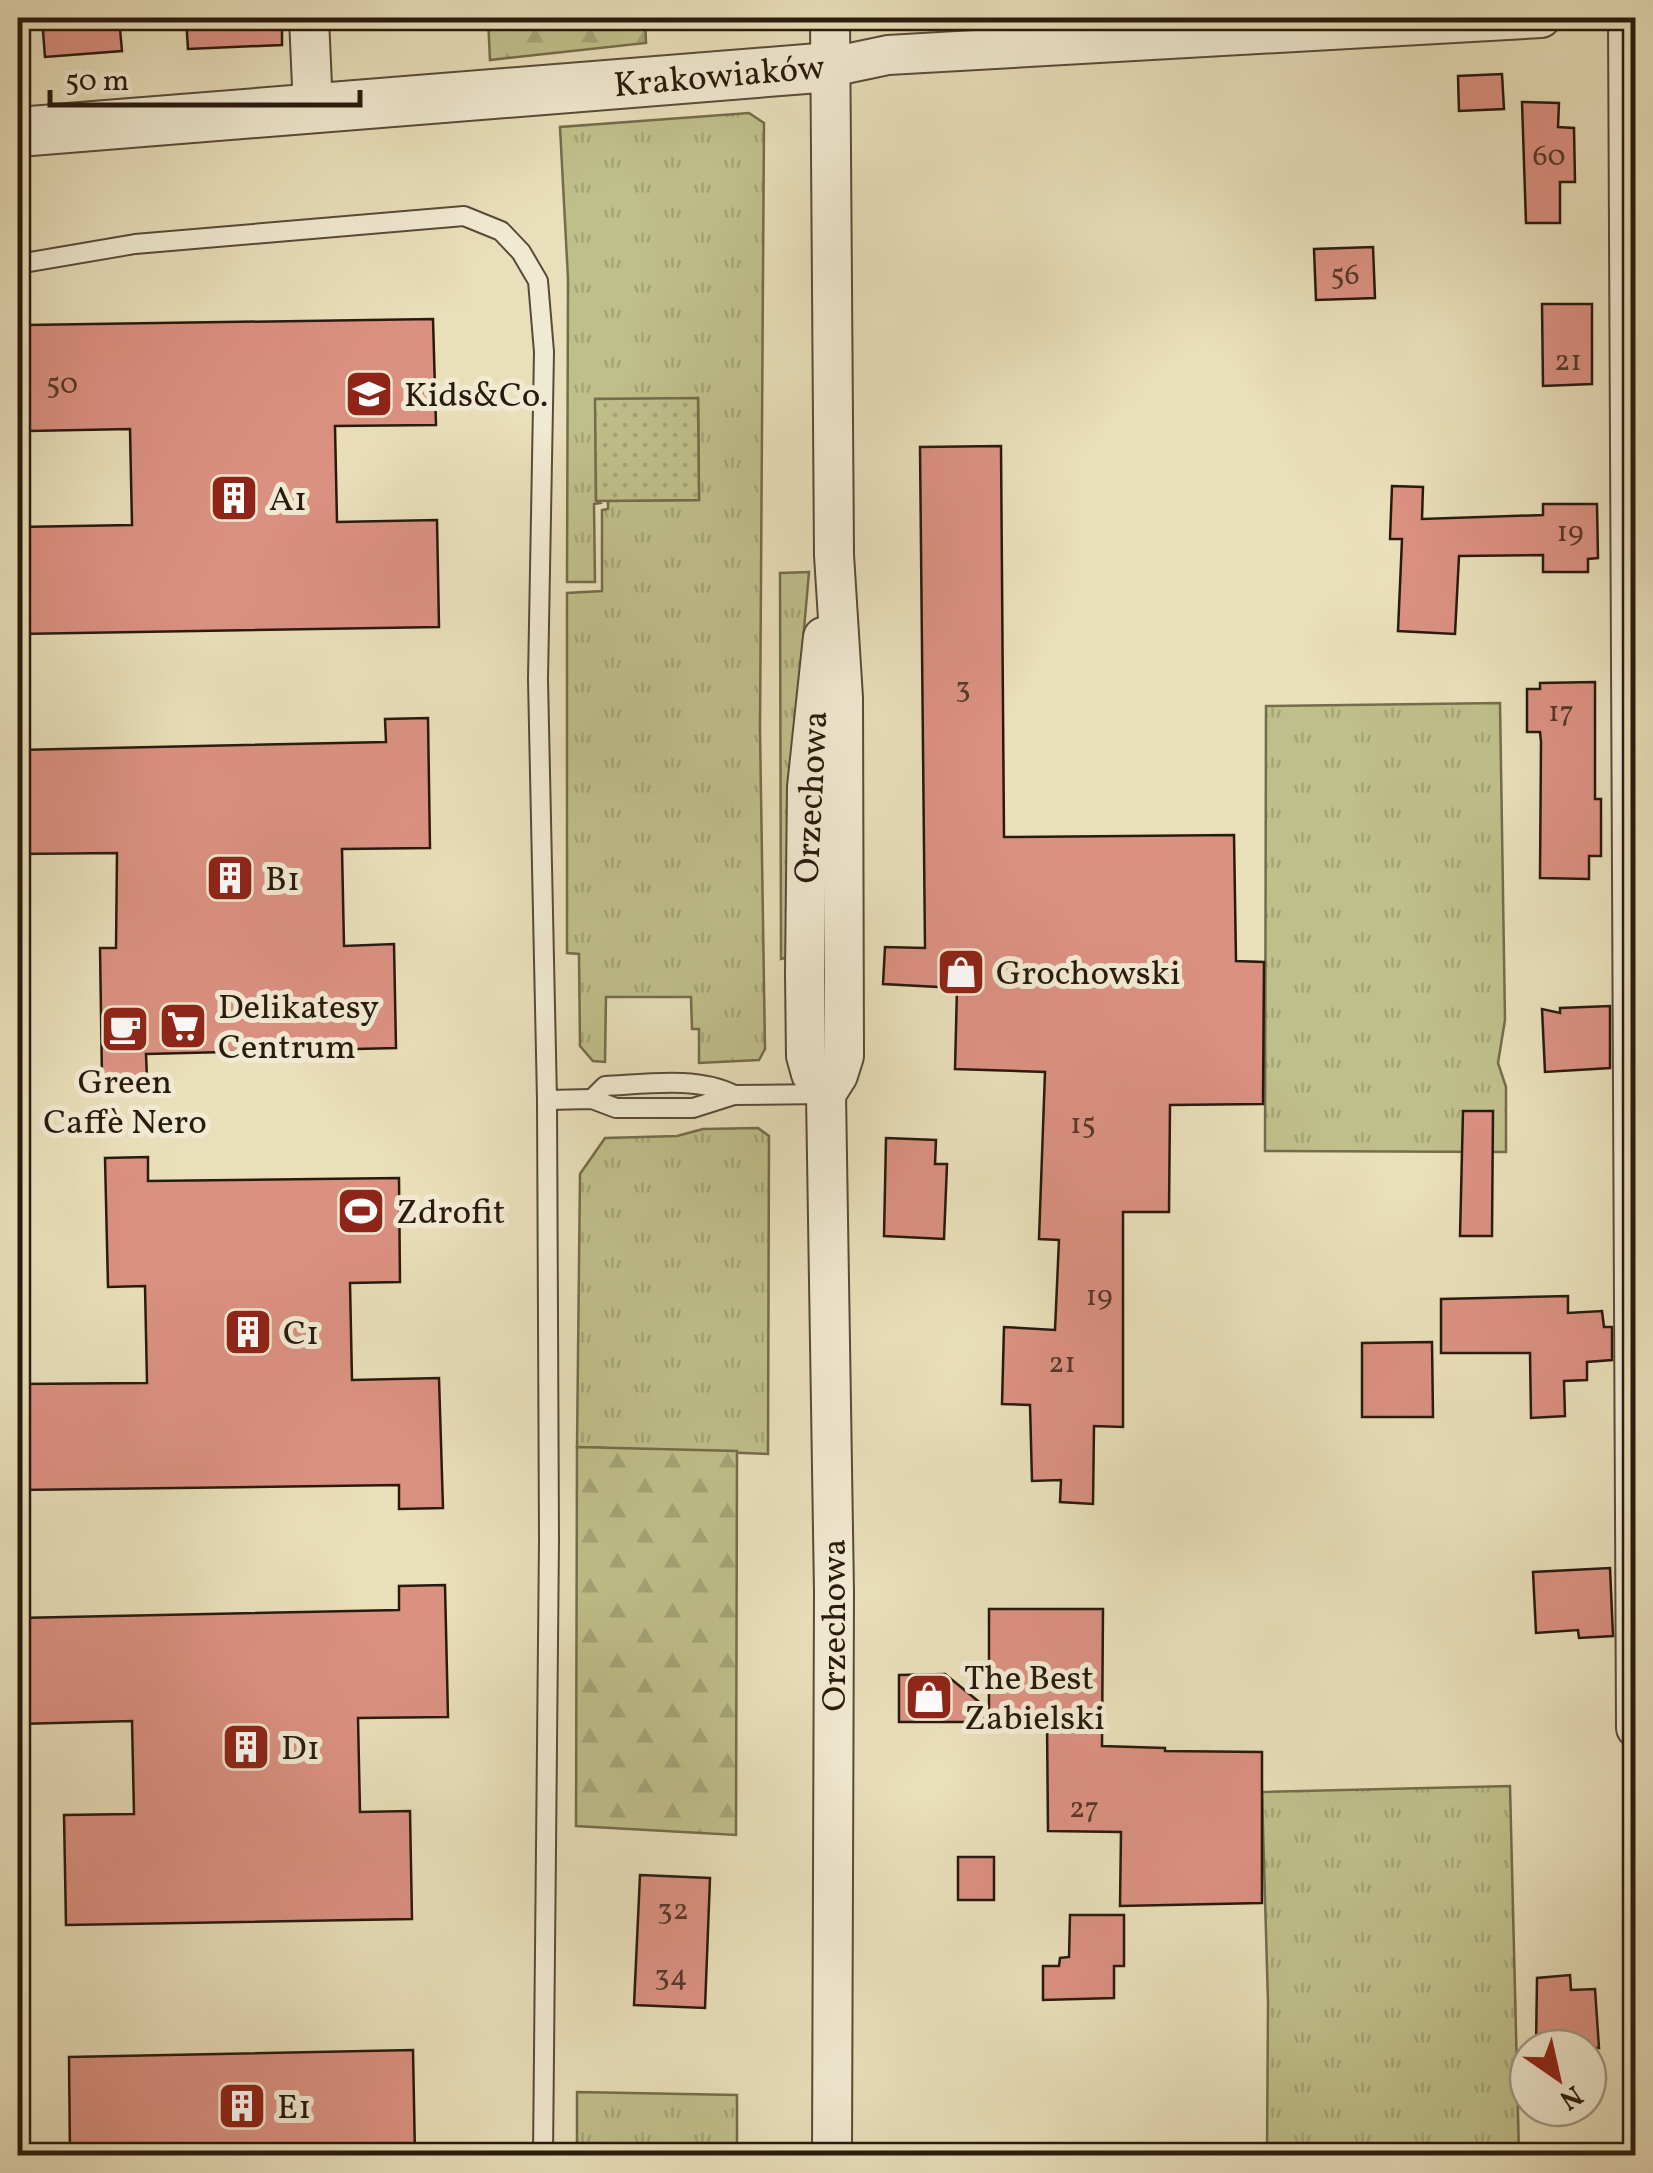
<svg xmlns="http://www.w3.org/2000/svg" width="1653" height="2173" font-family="Vollkorn,serif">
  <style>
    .grass { fill: url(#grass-tufts); stroke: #746c4c; stroke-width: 2.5 }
    .forest { fill: url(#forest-firs); stroke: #746c4c; stroke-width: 2.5 }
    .park { fill: url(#park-dots); stroke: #746c4c; stroke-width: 2.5 }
    .building { fill: #db9182; stroke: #291a0e; stroke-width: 2.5 }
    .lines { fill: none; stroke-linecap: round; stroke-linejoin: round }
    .service-casing { stroke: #594b39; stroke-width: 22 }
    .minor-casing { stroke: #594b39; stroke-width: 42 }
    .tertiary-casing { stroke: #594b39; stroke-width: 52 }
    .service { stroke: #f1ead2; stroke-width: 18 }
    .minor { stroke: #f1ead2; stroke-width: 38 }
    .tertiary { stroke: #f1ead2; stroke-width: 48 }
    .labels { text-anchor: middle; stroke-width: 10; stroke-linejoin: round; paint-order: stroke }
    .number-label { font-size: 30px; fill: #56382b }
    .street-label { font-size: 35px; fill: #291a0e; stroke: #f1ead2 }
    .poi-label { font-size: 35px; fill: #291a0e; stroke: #f1ead2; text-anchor: start }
  </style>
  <defs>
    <pattern id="grass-tufts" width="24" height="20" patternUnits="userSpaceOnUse" patternTransform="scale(2.5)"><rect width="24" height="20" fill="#bfbf8a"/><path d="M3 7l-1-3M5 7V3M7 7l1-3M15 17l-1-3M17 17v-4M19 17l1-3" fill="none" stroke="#a4a476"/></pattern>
    <pattern id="forest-firs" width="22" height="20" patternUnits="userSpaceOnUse" patternTransform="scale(2.5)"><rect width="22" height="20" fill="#bfbf8a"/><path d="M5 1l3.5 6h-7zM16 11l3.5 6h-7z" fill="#a4a476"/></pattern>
    <pattern id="park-dots" width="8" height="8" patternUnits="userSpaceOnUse" patternTransform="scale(2.5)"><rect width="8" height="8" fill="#bfbf8a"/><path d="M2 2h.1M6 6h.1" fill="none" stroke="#a4a476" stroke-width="1.8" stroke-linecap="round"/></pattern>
  </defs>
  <rect width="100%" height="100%" fill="#e9dfba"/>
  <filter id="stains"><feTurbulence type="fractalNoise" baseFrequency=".002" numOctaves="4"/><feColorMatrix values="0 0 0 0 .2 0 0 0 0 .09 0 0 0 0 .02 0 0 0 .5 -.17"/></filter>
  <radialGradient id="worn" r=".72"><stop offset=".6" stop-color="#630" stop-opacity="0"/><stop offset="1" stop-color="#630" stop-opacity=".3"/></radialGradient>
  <g class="grass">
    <polygon points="749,113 764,123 760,730 765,1049 759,1060 699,1063 699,1029 692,1029 691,997 606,997 605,1062 593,1061 580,1046 579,954 567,953 567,593 602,591 602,510 608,509 608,501 699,500 698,399 596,399 596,500 600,503 594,504 595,582 567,582 568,279 560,127"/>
    <polygon points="809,572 793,755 790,957 781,959 780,573"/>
    <polygon points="1500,703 1505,1020 1498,1063 1506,1087 1506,1152 1265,1151 1266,706"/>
    <polygon points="758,1128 769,1136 768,1454 577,1447 580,1174 605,1138 677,1136 703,1129"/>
    <polygon points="1510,1786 1519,2155 1267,2155 1268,2003 1262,1792"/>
    <polygon points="577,2092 737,2095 737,2155 577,2155"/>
  </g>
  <g class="forest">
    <polygon points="488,18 645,18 646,43 490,60"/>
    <polygon points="577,1447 737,1451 736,1835 576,1826"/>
  </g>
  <polygon class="park" points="698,398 699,500 596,501 595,399"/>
  <g class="building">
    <polygon points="42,18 119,18 122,51 45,57"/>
    <polygon points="186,18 282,18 282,45 188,49"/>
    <polygon points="1502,74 1504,109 1459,111 1458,76"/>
    <polygon points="1522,102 1559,103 1558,127 1574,128 1575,182 1560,182 1560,223 1526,223"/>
    <polygon points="1373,247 1375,298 1316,300 1314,249"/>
    <polygon points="1542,304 1592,304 1592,384 1543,386"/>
    <polygon points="433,319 436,425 335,426 337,522 437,520 439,627 18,634 18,527 132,525 130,429 29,431 27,325"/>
    <polygon points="1001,446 1004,837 1234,835 1236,961 1264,962 1263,1104 1170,1105 1169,1212 1123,1212 1123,1427 1094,1426 1093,1504 1060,1502 1061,1480 1032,1481 1030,1405 1002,1404 1004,1327 1055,1330 1059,1240 1039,1239 1045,1072 955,1069 957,988 883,984 885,947 925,948 920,447"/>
    <polygon points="1392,486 1423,487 1422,519 1543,515 1543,504 1597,504 1598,558 1588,559 1588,572 1543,572 1543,555 1459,556 1455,634 1398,631 1402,539 1390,539"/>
    <polygon points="1595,682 1595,799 1601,799 1601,856 1589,856 1589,879 1540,878 1541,742 1540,732 1527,732 1527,689 1540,689 1540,683"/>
    <polygon points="428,718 430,848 342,849 344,946 394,944 396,1048 146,1054 147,1078 102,1079 100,948 116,948 117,853 18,854 18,750 386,742 385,719"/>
    <polygon points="1610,1006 1610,1068 1545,1072 1542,1009 1560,1013 1560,1008"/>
    <polygon points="1463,1111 1493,1111 1492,1236 1460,1236"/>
    <polygon points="886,1138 936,1140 935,1164 947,1164 944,1239 884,1236"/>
    <polygon points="148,1157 148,1181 399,1178 400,1282 350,1283 352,1380 439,1378 443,1508 399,1509 399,1485 18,1490 18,1384 147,1383 145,1286 108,1287 105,1158"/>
    <polygon points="1568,1296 1568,1313 1602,1311 1604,1327 1612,1327 1612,1360 1587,1362 1587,1380 1564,1381 1565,1416 1531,1418 1530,1353 1441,1353 1441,1299"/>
    <polygon points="1432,1342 1433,1417 1362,1417 1362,1343"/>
    <polygon points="1610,1568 1613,1636 1579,1638 1578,1630 1536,1633 1533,1572"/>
    <polygon points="445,1585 448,1717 358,1718 360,1812 410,1811 412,1919 66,1925 64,1815 134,1814 132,1721 18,1724 18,1618 399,1610 399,1586"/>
    <polygon points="989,1609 1103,1609 1102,1746 1165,1748 1165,1751 1262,1752 1262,1903 1120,1906 1121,1832 1048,1831 1047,1722 899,1722 899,1675 945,1674 989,1710"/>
    <rect x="958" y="1857" width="36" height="43"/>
    <polygon points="640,1875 710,1878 705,2008 634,2005"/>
    <polygon points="1070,1915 1124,1915 1124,1966 1114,1966 1114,1998 1043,2000 1043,1966 1059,1966 1060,1958 1069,1957"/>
    <polygon points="1570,1975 1571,1990 1595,1989 1599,2048 1536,2048 1537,1978"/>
    <polygon points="413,2050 415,2156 70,2156 69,2057"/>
  </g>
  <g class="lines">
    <g class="service-casing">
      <g id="service">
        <polyline points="18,264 135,244 464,216 501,231 521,252 538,281 544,352 538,679 547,1100 592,1099 616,1108 693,1108 734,1095 826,1094"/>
        <path d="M 592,1099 L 605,1086 C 645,1084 699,1076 734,1095"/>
        <polyline points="543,2156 549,1540 547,1100"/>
      </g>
    </g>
    <g class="minor-casing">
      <g id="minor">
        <polyline points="309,18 313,109"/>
        <polyline points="830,18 834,555 843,698 844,1056 838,1075 826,1094 834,1592 832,2156"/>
        <polyline points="1628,18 1636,1728"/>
        <polyline points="831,67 888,55 1541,18"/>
        <polyline points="823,637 807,787 805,974 806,1056 811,1074 826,1094"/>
      </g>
    </g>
    <g class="tertiary-casing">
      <polyline id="tertiary" points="18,132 831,67"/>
    </g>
    <use href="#service" class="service"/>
    <use href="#minor" class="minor"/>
    <use href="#tertiary" class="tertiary"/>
  </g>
  <defs>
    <g id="school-square" transform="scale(2.5)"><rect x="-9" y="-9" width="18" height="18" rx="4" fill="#8f2418" stroke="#f1ead2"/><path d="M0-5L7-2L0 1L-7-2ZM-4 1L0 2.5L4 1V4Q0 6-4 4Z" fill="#fff"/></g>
    <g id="building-square" transform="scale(2.5)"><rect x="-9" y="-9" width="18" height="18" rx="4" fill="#8f2418" stroke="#f1ead2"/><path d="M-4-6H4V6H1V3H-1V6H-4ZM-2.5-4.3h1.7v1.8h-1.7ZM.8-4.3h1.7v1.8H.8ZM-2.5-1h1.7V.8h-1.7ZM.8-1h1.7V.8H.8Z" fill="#fff"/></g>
    <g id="shop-square" transform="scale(2.5)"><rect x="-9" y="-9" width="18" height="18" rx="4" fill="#8f2418" stroke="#f1ead2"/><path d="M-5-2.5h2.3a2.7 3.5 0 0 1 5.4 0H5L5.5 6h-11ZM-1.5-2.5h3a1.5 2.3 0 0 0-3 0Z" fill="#fff"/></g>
    <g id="supermarket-square" transform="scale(2.5)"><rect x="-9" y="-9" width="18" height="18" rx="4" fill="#8f2418" stroke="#f1ead2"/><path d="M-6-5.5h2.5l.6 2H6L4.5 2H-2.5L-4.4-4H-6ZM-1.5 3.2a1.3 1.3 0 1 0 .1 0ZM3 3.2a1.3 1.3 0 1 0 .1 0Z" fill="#fff"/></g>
    <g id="cafe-square" transform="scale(2.5)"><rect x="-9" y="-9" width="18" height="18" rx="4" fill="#8f2418" stroke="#f1ead2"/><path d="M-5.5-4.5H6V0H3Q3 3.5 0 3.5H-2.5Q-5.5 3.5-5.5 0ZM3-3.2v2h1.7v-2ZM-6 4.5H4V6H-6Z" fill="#fff"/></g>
    <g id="stadium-square" transform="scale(2.5)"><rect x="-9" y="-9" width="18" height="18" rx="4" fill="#8f2418" stroke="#f1ead2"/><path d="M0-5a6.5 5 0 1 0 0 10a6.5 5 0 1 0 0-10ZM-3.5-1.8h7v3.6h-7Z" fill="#fff"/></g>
  </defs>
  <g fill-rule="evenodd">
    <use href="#school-square" x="369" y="394"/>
    <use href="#building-square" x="234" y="498"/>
    <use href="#building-square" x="230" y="878"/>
    <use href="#shop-square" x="961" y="972"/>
    <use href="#supermarket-square" x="183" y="1026"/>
    <use href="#cafe-square" x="125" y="1029"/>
    <use href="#stadium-square" x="361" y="1211"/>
    <use href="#building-square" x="248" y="1332"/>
    <use href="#shop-square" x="929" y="1697"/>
    <use href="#building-square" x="246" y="1747"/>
    <use href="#building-square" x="242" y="2106"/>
  </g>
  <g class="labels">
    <g class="number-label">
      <text x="1549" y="165">60</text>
      <text x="1345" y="284">56</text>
      <text x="1568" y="370">21</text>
      <text x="62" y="393">50</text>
      <text x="1570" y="541">19</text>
      <text x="963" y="697">3</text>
      <text x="1561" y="721">17</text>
      <text x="1083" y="1133">15</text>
      <text x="1099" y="1305">19</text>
      <text x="1062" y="1372">21</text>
      <text x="1084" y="1817">27</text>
      <text x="673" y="1919">32</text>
      <text x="671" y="1985">34</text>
    </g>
    <g class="street-label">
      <text transform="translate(719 75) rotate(-5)" y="12">Krakowiaków</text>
      <text transform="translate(810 797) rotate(-87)" y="12">Orzechowa</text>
      <text transform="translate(833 1625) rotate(-90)" y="12">Orzechowa</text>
    </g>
    <g class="poi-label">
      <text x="404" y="406">Kids&amp;Co.</text>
      <text x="269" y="510">A1</text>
      <text x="265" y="890">B1</text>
      <text x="996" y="984">Grochowski</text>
      <text x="218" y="1018">Delikatesy<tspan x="218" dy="40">Centrum</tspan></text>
      <text x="125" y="1093" text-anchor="middle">Green<tspan x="125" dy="40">Caffè Nero</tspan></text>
      <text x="396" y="1223">Zdrofit</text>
      <text x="283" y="1344">C1</text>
      <text x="964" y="1689">The Best<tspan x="964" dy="40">Zabielski</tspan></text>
      <text x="281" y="1759">D1</text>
      <text x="277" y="2118">E1</text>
    </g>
  </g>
  <rect width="1653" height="2173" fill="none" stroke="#e9dfba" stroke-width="60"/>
  <rect x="20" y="20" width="1613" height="2133" fill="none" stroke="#291a0e" stroke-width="5"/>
  <rect x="30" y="30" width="1593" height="2113" fill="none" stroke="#291a0e" stroke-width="2.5"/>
  <g transform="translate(1558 2078) rotate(146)"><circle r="48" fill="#f1ead2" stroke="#a19784" stroke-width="2.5"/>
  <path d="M0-8L18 38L0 25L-18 38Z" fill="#8f2418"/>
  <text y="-15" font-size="28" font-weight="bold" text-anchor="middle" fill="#291a0e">N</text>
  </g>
  <path d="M50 90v15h310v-15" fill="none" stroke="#291a0e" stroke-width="5"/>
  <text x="65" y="90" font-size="30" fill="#291a0e" stroke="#f1ead2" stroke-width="8" paint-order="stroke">50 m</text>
  <rect width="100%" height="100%" filter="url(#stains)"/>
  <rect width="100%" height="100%" fill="url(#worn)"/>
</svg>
